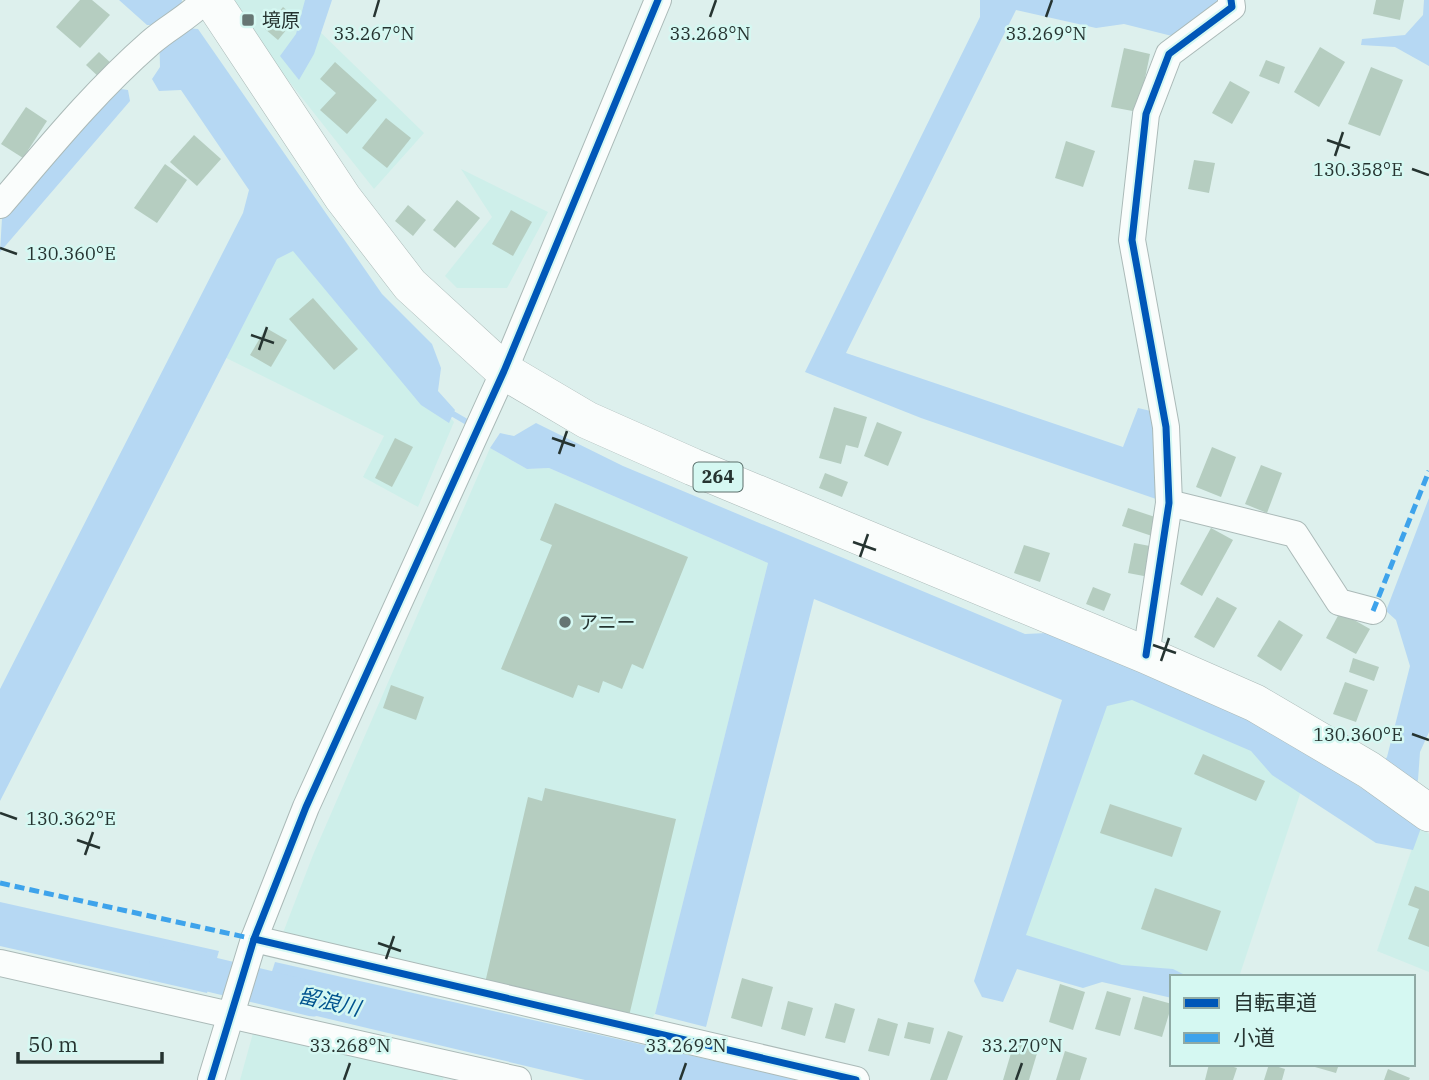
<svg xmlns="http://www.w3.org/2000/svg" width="1429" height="1080" font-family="'IBM Plex Serif','Noto Sans JP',serif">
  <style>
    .built { fill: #ceefea }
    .water { fill: #b6d8f3 }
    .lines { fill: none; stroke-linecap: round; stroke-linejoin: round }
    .stream { stroke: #b6d8f3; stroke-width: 6 }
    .river { stroke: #b6d8f3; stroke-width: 35 }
    .building { fill: #b5cdc0 }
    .minor-casing { stroke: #abbab8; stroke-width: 28 }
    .highway-casing { stroke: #abbab8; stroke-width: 38 }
    .minor { stroke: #fafdfc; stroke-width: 26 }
    .highway { stroke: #fafdfc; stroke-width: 37 }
    .quiet { stroke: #3ea3eb; stroke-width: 5; stroke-dasharray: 10 5; stroke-linecap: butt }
    .cycleway-casing { stroke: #d5f8f2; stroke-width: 11 }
    .cycleway { stroke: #0057b8; stroke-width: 7 }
    .ticks { fill: none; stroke: #263431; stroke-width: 2.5 }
    .poi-dot { fill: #667673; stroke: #d5f8f2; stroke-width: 2.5 }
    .labels { text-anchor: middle; stroke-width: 5; stroke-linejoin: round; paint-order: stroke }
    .shield { fill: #d5f8f2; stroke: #5a6f6b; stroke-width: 2 }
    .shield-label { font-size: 18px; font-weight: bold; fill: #263431 }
    .poi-label { font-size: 19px; fill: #263431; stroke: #d5f8f2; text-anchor: start }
    .water-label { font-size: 21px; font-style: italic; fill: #00538e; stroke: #d5f8f2 }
    .ticks-label { font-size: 18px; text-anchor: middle; fill: #263431; stroke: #d5f8f2; stroke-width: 5; stroke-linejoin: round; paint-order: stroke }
  </style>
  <rect width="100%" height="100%" fill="#ddf0ed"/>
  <g class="built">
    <polygon points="232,0 315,0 311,23 424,133 374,189 280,70"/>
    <polygon points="461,169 548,212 507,288 457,288 445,276 492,217"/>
    <polygon points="269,202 454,422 418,507 363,477 384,436 194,342"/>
    <polygon points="490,448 527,469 549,468 768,563 655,1014 647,1026 281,938 313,855"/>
    <polygon points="1101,677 1307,773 1239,977 1172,977 1011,947"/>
    <polygon points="1420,825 1429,834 1429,972 1377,951"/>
    <polygon points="253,1033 444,1075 443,1080 240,1080"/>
  </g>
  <g class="water">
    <polygon points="119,0 182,0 180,16 186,28 198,29 382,294 432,344 441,368 438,391 455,410 449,423 421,405 293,251 277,259 0,801 0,689 243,213 249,190 181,90 159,91 152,79 160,67 159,25 147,25"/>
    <polygon points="305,0 332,0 314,54 299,80 280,56 296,34"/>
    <polygon points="980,0 1221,0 1172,36 1124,24 1096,28 1016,10 846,353 1123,447 1138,408 1155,412 1159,500 921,418 805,372 980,17"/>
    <polygon points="1424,0 1429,0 1429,66 1395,47 1361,45 1362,39 1405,35 1423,15"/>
    <polygon points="121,89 128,90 130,101 0,252 2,218 28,194 45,165"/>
    <polygon points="536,423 623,466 1025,634 1047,633 1169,680 1282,736 1363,789 1387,757 1410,666 1396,620 1386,611 1429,498 1429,732 1420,752 1418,780 1397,812 1421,828 1413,850 1376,843 1272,775 1251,751 1132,700 1107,706 1026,935 1122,965 1173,969 1189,977 1172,977 1172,998 1102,982 1083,988 1017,969 1003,1002 982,997 974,981 1062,700 814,599 706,1027 655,1014 768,563 549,468 527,469 490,448 500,433 514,436"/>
    <polygon points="0,902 219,951 207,993 0,946"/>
    <polygon points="275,962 800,1080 585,1080 262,1003"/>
  </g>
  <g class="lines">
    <polyline class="stream" points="448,411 472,425"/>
    <polyline class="river" points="167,964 313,999"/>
  </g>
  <g class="building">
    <polygon points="80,0 92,0 110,15 80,48 56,27"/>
    <polygon points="1376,0 1404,0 1400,20 1373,14"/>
    <polygon points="283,7 296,18 278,40 265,29"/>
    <polygon points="1320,47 1345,62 1319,107 1294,92"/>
    <polygon points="1124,48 1150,54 1138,112 1111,107"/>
    <polygon points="99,52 113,65 101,79 86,65"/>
    <polygon points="1266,60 1285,67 1279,84 1259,76"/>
    <polygon points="335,62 377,100 347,134 320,110 336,93 320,79"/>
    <polygon points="1371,67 1403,80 1380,136 1348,124"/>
    <polygon points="1230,81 1250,92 1232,124 1212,113"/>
    <polygon points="26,107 47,121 23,158 1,144"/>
    <polygon points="386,118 411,138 387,168 362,148"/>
    <polygon points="194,135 221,159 197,186 170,162"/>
    <polygon points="1066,141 1095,151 1083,187 1055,178"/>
    <polygon points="1194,160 1215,163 1209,193 1188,189"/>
    <polygon points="165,164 187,180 157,223 134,208"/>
    <polygon points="457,200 480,218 455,248 433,230"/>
    <polygon points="408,205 426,220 413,236 395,221"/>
    <polygon points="511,210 532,222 513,256 492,244"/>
    <polygon points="313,298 358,349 334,370 289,319"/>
    <polygon points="266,328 287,340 271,367 250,355"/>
    <polygon points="834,407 867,417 858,448 846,445 841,464 819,458"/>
    <polygon points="877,422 902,432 888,466 864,456"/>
    <polygon points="395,438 413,447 392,487 375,478"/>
    <polygon points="1212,447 1236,457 1221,497 1196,487"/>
    <polygon points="1261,465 1282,473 1267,513 1245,504"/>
    <polygon points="825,473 848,482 842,497 819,488"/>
    <polygon points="555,503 688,557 643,669 632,664 622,689 603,681 599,693 578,685 573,698 501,669 552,545 540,540"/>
    <polygon points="1128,508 1158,518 1152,536 1122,526"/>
    <polygon points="1211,528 1233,540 1202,596 1180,584"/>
    <polygon points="1134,543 1155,547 1149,577 1128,573"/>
    <polygon points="1024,545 1050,553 1040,582 1014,573"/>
    <polygon points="1093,587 1111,594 1104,611 1086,604"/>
    <polygon points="1217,597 1237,608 1214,648 1194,637"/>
    <polygon points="1340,612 1370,629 1356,654 1326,638"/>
    <polygon points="1279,620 1303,635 1281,671 1257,656"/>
    <polygon points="1353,658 1379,667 1374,681 1349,672"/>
    <polygon points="1345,682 1368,690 1356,722 1333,714"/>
    <polygon points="391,685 424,697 416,720 383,708"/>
    <polygon points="1203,754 1265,781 1256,801 1194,774"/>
    <polygon points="545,788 676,819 629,1016 485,983 528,797 542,801"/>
    <polygon points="1110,804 1182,828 1172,857 1100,833"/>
    <polygon points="1415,886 1429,891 1429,947 1408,939 1419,909 1408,905"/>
    <polygon points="1155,888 1221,911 1207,951 1141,929"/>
    <polygon points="742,978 773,987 762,1027 731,1018"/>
    <polygon points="1060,984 1085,992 1073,1030 1049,1022"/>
    <polygon points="1107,991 1131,998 1120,1036 1095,1029"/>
    <polygon points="1143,996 1172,1004 1162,1037 1134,1029"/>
    <polygon points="788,1001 813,1008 805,1036 781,1029"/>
    <polygon points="835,1003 855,1009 845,1043 825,1038"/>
    <polygon points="878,1018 898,1024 889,1056 868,1051"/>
    <polygon points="908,1022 934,1028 930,1044 904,1038"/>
    <polygon points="948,1031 963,1036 947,1080 930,1080"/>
    <polygon points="1014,1043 1038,1050 1029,1080 1003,1080"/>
    <polygon points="1065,1051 1087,1058 1080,1080 1056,1080"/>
    <polygon points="1209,1064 1224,1064 1237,1068 1233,1080 1205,1080"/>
    <polygon points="1269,1064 1285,1069 1282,1080 1264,1080"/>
    <polygon points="1316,1064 1339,1064 1336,1073 1315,1067"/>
    <polygon points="1388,1069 1410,1078 1409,1080 1384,1080"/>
  </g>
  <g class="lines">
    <g class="minor-casing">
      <g id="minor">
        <path d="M 0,205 C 48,149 94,92 150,43 C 168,27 188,18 205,0"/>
        <polyline points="1169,503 1295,534 1339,602 1373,611"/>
        <polyline points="1146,655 1169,503 1166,427 1132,240 1146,114 1169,54 1232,7 1231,0"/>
        <polyline points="254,939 856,1080"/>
        <polyline points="0,963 518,1080"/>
        <polyline points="211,1080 254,939 306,807 504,371 658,0"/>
      </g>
    </g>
    <g class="highway-casing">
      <polyline id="highway" points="212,0 343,198 410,285 504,371 587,420 693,467 1146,655 1255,703 1369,770 1429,813"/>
    </g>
    <use href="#minor" class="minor"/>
    <use href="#highway" class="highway"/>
    <g class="quiet">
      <polyline points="1373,611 1429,471"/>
      <polyline points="0,883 254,939"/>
    </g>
    <g class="cycleway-casing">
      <g id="cycleway">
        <polyline points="1146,655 1169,503 1166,427 1132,240 1146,114 1169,54 1232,7 1231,0"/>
        <polyline points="254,939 856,1080"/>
        <polyline points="211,1080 254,939 306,807 504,371 658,0"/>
      </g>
    </g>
    <use href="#cycleway" class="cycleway"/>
  </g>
  <path class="ticks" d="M 374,17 L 379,0M 710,17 L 716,0M 1046,17 L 1052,0M 1327,140 L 1350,148M 1335,156 L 1343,132M 1412,169 L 1429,175M 0,248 L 17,254M 251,335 L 274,343M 259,350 L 267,327M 552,438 L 575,446M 559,454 L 567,431M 853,542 L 876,550M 860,557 L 868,534M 1153,645 L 1176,653M 1161,661 L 1169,638M 1412,734 L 1429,740M 0,813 L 17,819M 77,840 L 100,848M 85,855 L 93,832M 378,943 L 401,951M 386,959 L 394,936M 344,1080 L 350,1063M 680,1080 L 686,1063M 1016,1080 L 1022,1063"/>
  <g class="poi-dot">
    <rect x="241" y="13" width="14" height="14" rx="3.5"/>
    <circle cx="565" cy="622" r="7"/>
  </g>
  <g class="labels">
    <rect class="shield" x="693.5" y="462.5" width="49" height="29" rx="5"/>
    <g class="shield-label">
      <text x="718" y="483">264</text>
    </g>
    <g class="poi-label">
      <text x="262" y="27">境原</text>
      <text x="579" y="629">アニー</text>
    </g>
    <g class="water-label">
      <text transform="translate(329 1002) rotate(13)" y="7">留浪川</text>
    </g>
  </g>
  <g class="ticks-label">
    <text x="374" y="40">33.267°N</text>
    <text x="710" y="40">33.268°N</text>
    <text x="1046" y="40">33.269°N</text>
    <text x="1358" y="176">130.358°E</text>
    <text x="71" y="260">130.360°E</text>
    <text x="1358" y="741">130.360°E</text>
    <text x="71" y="825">130.362°E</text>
    <text x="350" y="1052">33.268°N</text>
    <text x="686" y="1052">33.269°N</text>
    <text x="1022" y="1052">33.270°N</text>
  </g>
  <rect x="1170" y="975" width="245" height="91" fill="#d5f8f2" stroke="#8faaa5" stroke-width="2"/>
  <rect x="1184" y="998" width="35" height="10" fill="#0057b8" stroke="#8faaa5" stroke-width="2"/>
  <text x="1233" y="1010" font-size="21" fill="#263431">自転車道</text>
  <rect x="1184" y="1033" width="35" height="10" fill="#3ea3eb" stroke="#8faaa5" stroke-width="2"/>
  <text x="1233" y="1045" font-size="21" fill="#263431">小道</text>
  <path d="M18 1052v10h144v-10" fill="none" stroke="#263431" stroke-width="3.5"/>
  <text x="28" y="1052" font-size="21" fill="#263431" stroke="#d5f8f2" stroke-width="5" paint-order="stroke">50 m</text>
</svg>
